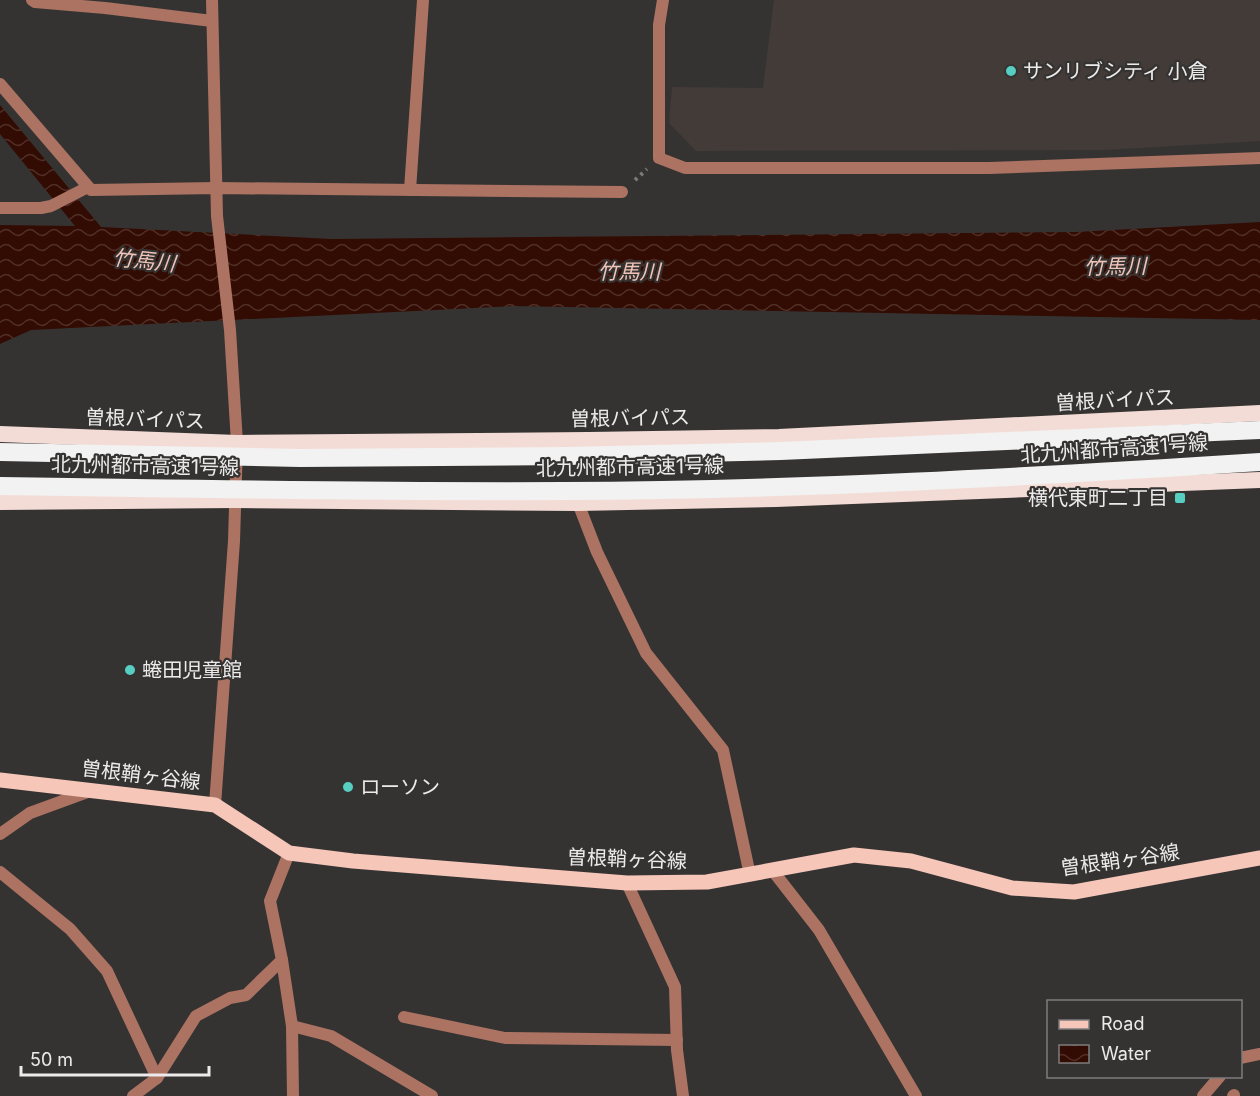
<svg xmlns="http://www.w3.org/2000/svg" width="1260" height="1096" font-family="Inter,'Noto Sans JP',sans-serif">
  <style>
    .built { fill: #433b38 }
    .water { fill: url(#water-waves) }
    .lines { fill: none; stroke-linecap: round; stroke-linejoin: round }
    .path { stroke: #7c7a79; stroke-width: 4; stroke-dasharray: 3 4.5; stroke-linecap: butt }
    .service { stroke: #ac7363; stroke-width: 12 }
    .minor { stroke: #ac7363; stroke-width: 12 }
    .tertiary { stroke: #ac7363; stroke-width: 12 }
    .primary { stroke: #f6c6b9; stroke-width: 15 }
    .trunk { stroke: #f4dcd6; stroke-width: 16 }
    .motorway { stroke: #f2f2f2; stroke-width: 18 }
    .poi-dot { fill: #57cec2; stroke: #353332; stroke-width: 2 }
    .labels { text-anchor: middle; stroke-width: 4.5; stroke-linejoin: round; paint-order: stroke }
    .poi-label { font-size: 20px; fill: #eceaea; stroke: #353332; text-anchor: start }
    .street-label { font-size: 20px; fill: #eceaea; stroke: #353332 }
    .water-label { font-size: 21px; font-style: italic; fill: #f2c4b7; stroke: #353332 }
  </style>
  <defs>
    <pattern id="water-waves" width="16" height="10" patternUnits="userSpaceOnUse" patternTransform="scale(1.5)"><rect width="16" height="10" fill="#320b02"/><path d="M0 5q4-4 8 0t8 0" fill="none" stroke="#502f27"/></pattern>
  </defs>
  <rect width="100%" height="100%" fill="#353332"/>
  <polygon class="built" points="774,0 1260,0 1260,141 1105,150 696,151 669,123 672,87 763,88"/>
  <polygon class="water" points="0,105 101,227 332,239 1076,232 1260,222 1260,320 513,306 31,330 0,344 0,225 75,226 0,134"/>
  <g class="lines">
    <polyline class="path" points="635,180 647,169"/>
    <polyline class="service" points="0,208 41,208 51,206 88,187"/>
    <g class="minor">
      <polyline points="32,0 35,2 105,8 212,21"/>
      <polyline points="212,0 217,216 230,330 237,443 234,541 215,805"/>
      <polyline points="0,84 91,190 216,188 622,192"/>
      <polyline points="410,190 423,0"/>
      <polyline points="578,503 597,552 646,653 723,750 750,875"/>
      <polyline points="0,834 30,813 90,791"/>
      <polyline points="289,853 270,901 282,960 292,1026 293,1096"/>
      <polyline points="773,871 819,930 916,1096"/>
      <polyline points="0,872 70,929 107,971 157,1078"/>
      <polyline points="404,1017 505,1038 677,1040"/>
      <polyline points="292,1026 331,1036 432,1096"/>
      <polyline points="1240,1058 1260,1054"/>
      <polyline points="133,1096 157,1078 196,1016 230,998 246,995 282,960"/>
      <polyline points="1203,1096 1220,1076"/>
      <polyline points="1233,1096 1234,1095"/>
    </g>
    <g class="tertiary">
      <polyline points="663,0 659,25 659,158 685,168 989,168 1260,158"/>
      <polyline points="627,883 675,987 677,1050 683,1096"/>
    </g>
    <polyline class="primary" points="0,780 215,805 289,853 353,861 627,883 707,882 854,855 911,861 1012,888 1074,892 1260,858"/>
    <g class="trunk">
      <polyline points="0,434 237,443 589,440 779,437 1260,413"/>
      <polyline points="0,502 235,500 578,503 776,499 1260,480"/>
    </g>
    <g class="motorway">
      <polyline points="0,452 300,458 567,456 781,451 1260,430"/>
      <path d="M 0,486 C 188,489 376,492 564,491 C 796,490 1028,477 1260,462"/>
    </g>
  </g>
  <g class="poi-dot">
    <circle cx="1011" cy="71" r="6"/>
    <rect x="1174" y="492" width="12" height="12" rx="3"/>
    <circle cx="130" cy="670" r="6"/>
    <circle cx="348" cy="787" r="6"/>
  </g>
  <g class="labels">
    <g class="poi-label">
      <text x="1023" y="78">サンリブシティ 小倉</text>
      <text x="1168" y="505" text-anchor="end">横代東町二丁目</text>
      <text x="142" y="677">蜷田児童館</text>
      <text x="360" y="794">ローソン</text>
    </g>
    <g class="street-label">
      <text transform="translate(1115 400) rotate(-3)" y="7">曽根バイパス</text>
      <text transform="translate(630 418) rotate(-1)" y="7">曽根バイパス</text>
      <text transform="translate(145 419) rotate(2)" y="7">曽根バイパス</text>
      <text transform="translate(1114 449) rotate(-4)" y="7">北九州都市高速1号線</text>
      <text transform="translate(145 466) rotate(1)" y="7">北九州都市高速1号線</text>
      <text transform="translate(630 467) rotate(-1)" y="7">北九州都市高速1号線</text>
      <text transform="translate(141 775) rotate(7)" y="7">曽根鞘ヶ谷線</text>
      <text transform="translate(627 859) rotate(2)" y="7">曽根鞘ヶ谷線</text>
      <text transform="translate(1120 860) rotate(-8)" y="7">曽根鞘ヶ谷線</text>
    </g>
    <g class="water-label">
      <text transform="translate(144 261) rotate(6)" y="7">竹馬川</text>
      <text transform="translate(1115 267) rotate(-1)" y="7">竹馬川</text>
      <text x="629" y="279">竹馬川</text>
    </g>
  </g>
  <rect x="1047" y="1000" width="195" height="78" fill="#353332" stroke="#7e7c7c" stroke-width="1.5"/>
  <rect x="1059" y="1020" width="30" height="9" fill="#f6c6b9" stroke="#7e7c7c" stroke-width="1.5"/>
  <text x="1101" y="1030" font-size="18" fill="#eceaea">Road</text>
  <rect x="1059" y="1045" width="30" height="18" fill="url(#water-waves)" stroke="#7e7c7c" stroke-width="1.5"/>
  <text x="1101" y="1060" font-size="18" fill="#eceaea">Water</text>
  <path d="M21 1066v9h188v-9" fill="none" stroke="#eceaea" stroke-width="3"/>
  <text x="30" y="1066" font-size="18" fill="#eceaea" stroke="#353332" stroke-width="4.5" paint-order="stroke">50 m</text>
</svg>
